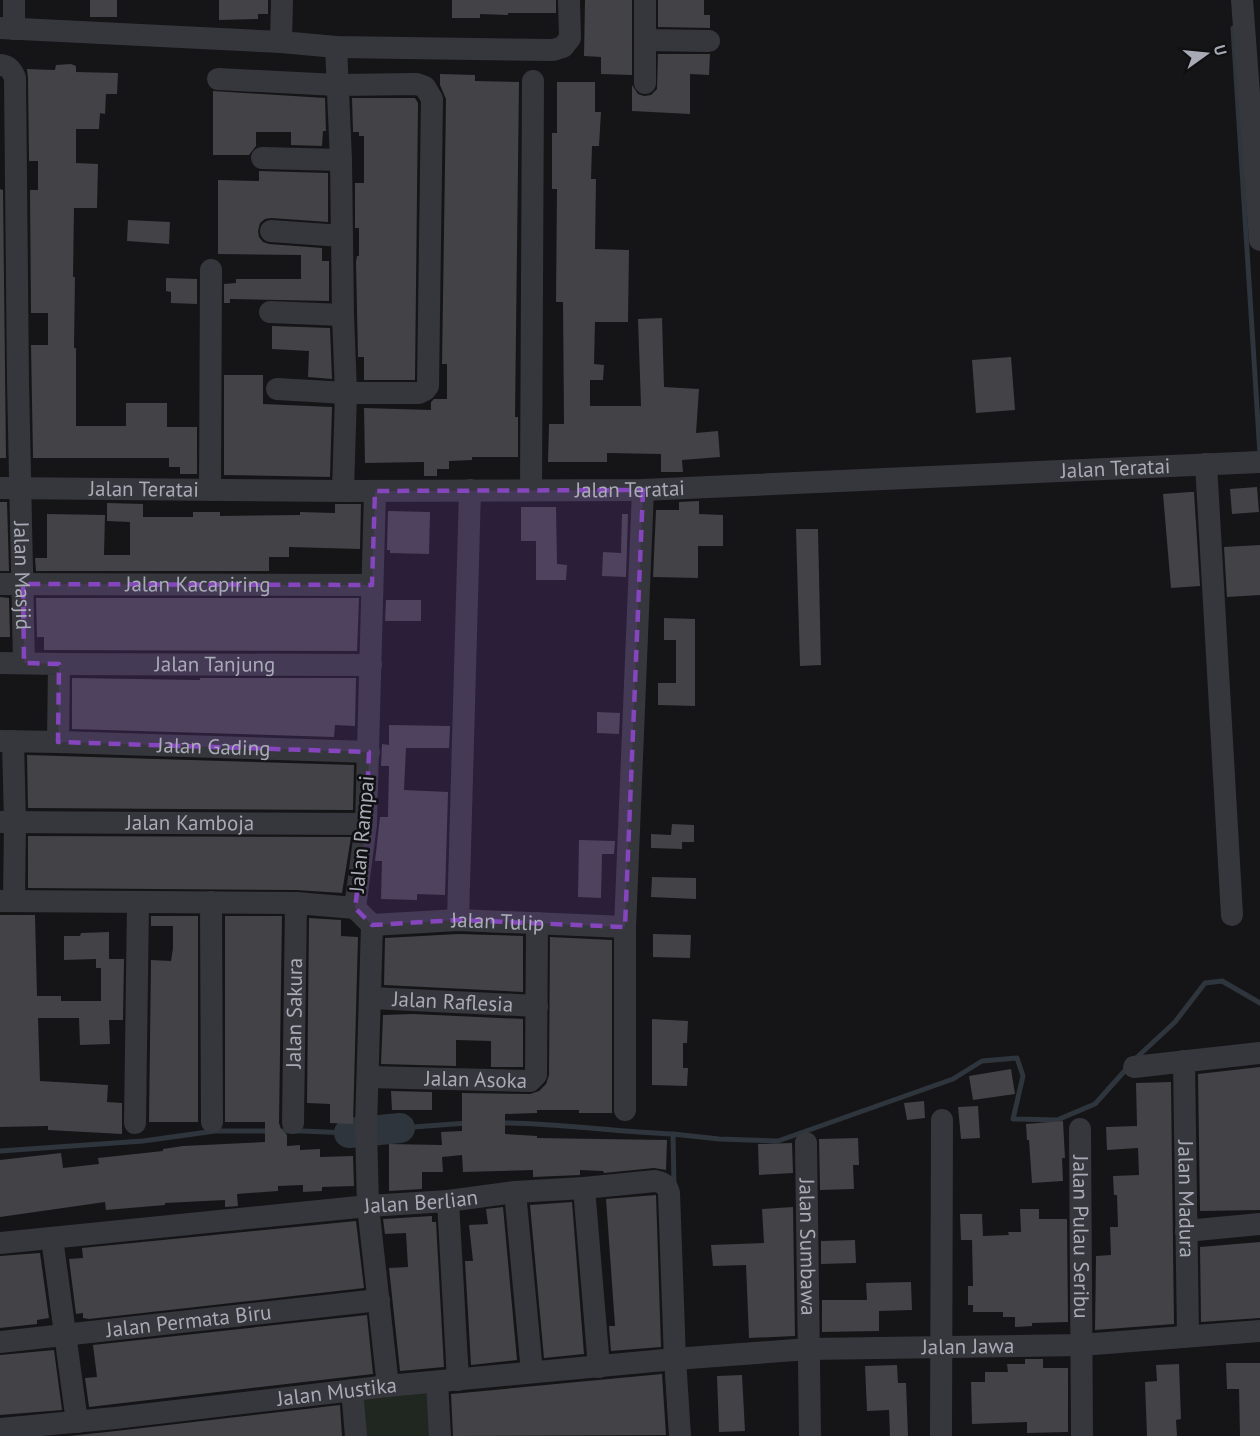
<svg xmlns="http://www.w3.org/2000/svg" width="1260" height="1436" font-family="'PT Sans',sans-serif">
  <style>
    .green { fill: #202721 }
    .lines { fill: none; stroke-linecap: round; stroke-linejoin: round }
    .stream { stroke: #2e353c; stroke-width: 5 }
    .river { stroke: #2e353c; stroke-width: 30 }
    .building { fill: #424247 }
    .minor { stroke: #36373c; stroke-width: 22 }
    .marked { fill: #8445bd; fill-opacity: 0.2; stroke: #8445bd; stroke-width: 4.5; stroke-dasharray: 12 8; stroke-linejoin: round }
    .labels { text-anchor: middle; stroke-width: 5; stroke-linejoin: round; paint-order: stroke }
    .street-label { font-size: 21px; fill: #a8abb6; stroke: #101012 }
  </style>
  <rect width="100%" height="100%" fill="#151517"/>
  <polygon class="green" points="429,1393 433,1436 359,1436 356,1400"/>
  <g class="lines">
    <g class="stream">
      <polyline points="1236,28 1233,28 1260,455"/>
      <polyline points="1135,1059 1175,1022 1205,983 1222,981 1260,1003"/>
      <path d="M 500,1123 C 558,1123 616,1132 673,1134"/>
      <polyline points="400,1128 467,1123"/>
      <polyline points="0,1151 143,1141 215,1131 302,1131 349,1133"/>
      <polyline points="674,1186 673,1134 719,1139 778,1141 953,1079 982,1061 1017,1058 1023,1076 1013,1119 1057,1120 1095,1104 1129,1066"/>
    </g>
    <polyline class="river" points="349,1133 400,1128"/>
  </g>
  <g class="building">
    <rect x="90" y="0" width="27" height="17"/>
    <polygon points="219,0 268,0 268,14 258,14 258,19 219,20"/>
    <polygon points="452,0 556,0 556,13 508,13 508,15 480,14 480,18 452,18"/>
    <polygon points="585,0 632,0 632,75 601,74 601,57 584,56"/>
    <polygon points="658,0 704,0 704,15 710,15 710,28 658,27"/>
    <polygon points="658,54 710,54 709,75 690,74 690,114 632,111 632,85 638,94 644,96 651,95 657,89"/>
    <polygon points="71,64 76,66 76,72 118,73 117,94 106,94 105,114 100,113 99,129 76,129 76,163 98,164 97,208 74,208 73,277 75,277 74,348 76,348 76,426 126,426 126,403 167,403 167,427 197,427 197,474 180,474 180,467 169,467 169,458 33,458 31,345 48,345 48,313 31,313 30,190 38,190 38,161 29,161 28,78 27,69 55,70 56,65"/>
    <polygon points="440,74 475,75 475,81 519,82 515,417 518,417 518,457 472,457 472,460 449,461 449,469 437,469 437,476 424,476 424,462 365,463 364,408 431,410 431,402 434,399 447,399 447,364 442,364 446,99 440,85"/>
    <polygon points="557,82 595,82 595,112 601,112 599,146 592,146 591,179 596,179 595,249 629,250 628,322 595,322 594,364 604,365 603,380 590,380 590,406 641,406 638,319 662,318 664,387 699,389 696,433 718,431 720,457 682,460 683,472 661,472 661,454 607,453 607,462 548,462 549,424 564,424 563,302 556,302 557,189 552,189 552,133 557,133"/>
    <polygon points="213,91 325,98 326,131 323,131 322,146 291,145 291,132 256,132 256,146 249,155 213,155"/>
    <polygon points="352,98 415,98 418,103 415,380 364,380 364,357 358,357 356,262 357,256 359,256 359,228 355,228 355,183 364,183 364,136 359,136 359,132 353,132"/>
    <polygon points="259,171 328,173 328,222 271,218 265,219 260,223 258,231 259,237 263,242 269,244 322,248 322,261 329,261 329,301 230,299 230,303 224,303 224,284 236,283 236,279 301,279 301,255 218,254 218,180 259,181"/>
    <polygon points="0,189 3,190 6,458 0,458"/>
    <polygon points="128,220 170,222 169,244 127,241"/>
    <polygon points="166,278 197,279 197,304 171,303 171,292 166,291"/>
    <polygon points="272,326 330,328 332,379 308,377 309,351 272,349"/>
    <polygon points="1011,357 1015,410 976,413 972,360"/>
    <polygon points="224,375 263,375 263,404 332,407 330,477 224,475"/>
    <polygon points="1257,487 1259,512 1232,514 1230,489"/>
    <polygon points="1190,492 1194,492 1200,586 1171,588 1163,494"/>
    <polygon points="699,501 699,514 723,515 723,546 698,546 698,578 653,577 656,510 679,510 679,502"/>
    <polygon points="0,502 7,502 9,571 0,571"/>
    <polygon points="107,503 143,504 143,517 193,517 193,512 220,512 220,516 300,515 300,512 335,513 335,504 361,504 360,549 289,547 289,557 269,557 269,571 36,571 35,558 47,558 47,514 105,515 104,555 130,555 130,522 107,521"/>
    <polygon points="521,507 556,507 557,564 567,565 566,580 536,580 536,541 521,541"/>
    <polygon points="388,511 430,512 429,554 390,553 390,550 387,550"/>
    <polygon points="622,514 628,514 626,577 602,576 603,552 621,553"/>
    <polygon points="796,529 818,529 821,665 800,666"/>
    <polygon points="1260,545 1260,595 1227,597 1224,547"/>
    <polygon points="0,597 9,598 10,637 0,637"/>
    <polygon points="36,598 359,598 357,651 44,650 44,637 37,637"/>
    <polygon points="386,600 421,600 421,621 385,621"/>
    <polygon points="664,618 695,619 695,706 658,705 658,683 676,683 676,640 664,640"/>
    <polygon points="72,678 200,680 200,678 356,678 355,726 335,725 334,737 72,729"/>
    <polygon points="597,712 620,713 619,734 597,733"/>
    <polygon points="389,725 450,726 449,748 406,748 404,790 448,792 445,895 417,894 417,900 381,899 382,861 375,861 380,817 388,817 389,766 381,766 382,744 389,745"/>
    <polygon points="27,755 354,765 353,810 28,808"/>
    <polygon points="672,824 694,825 694,842 682,842 682,849 651,848 651,834 671,835"/>
    <polygon points="28,836 351,837 342,893 296,890 28,888"/>
    <polygon points="579,840 615,841 614,854 602,854 601,898 578,897"/>
    <polygon points="652,877 696,878 696,899 651,897"/>
    <polygon points="0,915 35,915 37,996 61,996 61,1001 101,1001 101,968 96,968 96,959 64,960 64,936 80,936 81,933 109,932 109,959 124,959 123,1020 109,1020 110,1044 80,1045 79,1018 38,1018 40,1081 108,1085 107,1102 122,1103 122,1134 48,1130 48,1126 0,1127"/>
    <polygon points="151,916 198,916 198,1122 149,1122 151,960 171,961 173,948 173,926 151,926"/>
    <polygon points="225,916 282,916 279,1123 281,1129 287,1135 287,1146 300,1145 300,1150 320,1149 320,1157 353,1156 354,1186 322,1187 322,1191 303,1192 303,1185 278,1186 278,1191 237,1194 238,1206 225,1207 225,1200 165,1203 165,1205 106,1210 105,1202 0,1217 0,1160 61,1153 63,1168 99,1164 98,1158 163,1151 163,1149 183,1146 265,1142 265,1122 225,1122"/>
    <polygon points="309,918 341,920 341,936 358,937 353,1124 330,1123 330,1104 307,1103"/>
    <polygon points="458,934 523,936 523,992 384,985 385,938"/>
    <polygon points="653,934 691,935 690,958 653,957"/>
    <polygon points="550,937 612,940 612,1113 579,1113 579,1110 537,1110 537,1113 505,1114 505,1134 537,1136 537,1138 667,1140 666,1170 654,1168 604,1173 603,1171 580,1170 580,1175 533,1177 533,1170 463,1172 462,1155 442,1157 443,1172 422,1172 422,1189 389,1191 389,1144 442,1145 441,1132 462,1131 462,1093 530,1094 539,1091 546,1084 549,1075"/>
    <polygon points="413,1014 523,1019 523,1067 491,1067 491,1041 456,1040 456,1066 381,1064 383,1015"/>
    <polygon points="652,1019 688,1021 687,1043 683,1043 683,1068 688,1068 687,1086 652,1085"/>
    <polygon points="1260,1067 1260,1210 1200,1211 1198,1074"/>
    <polygon points="1011,1069 1015,1094 973,1100 969,1076"/>
    <polygon points="1171,1082 1174,1324 1095,1330 1096,1256 1111,1255 1110,1227 1118,1227 1117,1195 1114,1195 1113,1176 1139,1175 1138,1148 1107,1150 1106,1127 1137,1126 1136,1083"/>
    <polygon points="391,1091 432,1092 432,1110 392,1110"/>
    <polygon points="924,1101 925,1118 907,1120 904,1103"/>
    <polygon points="978,1106 980,1138 961,1139 958,1107"/>
    <polygon points="1063,1121 1065,1158 1062,1158 1063,1181 1032,1183 1029,1140 1027,1140 1026,1124"/>
    <polygon points="858,1138 859,1165 853,1165 854,1189 820,1190 819,1139"/>
    <polygon points="792,1143 793,1173 759,1175 758,1144"/>
    <polygon points="656,1195 661,1347 611,1351 609,1326 615,1326 606,1199"/>
    <polygon points="572,1202 584,1354 544,1358 530,1205"/>
    <polygon points="503,1207 517,1360 471,1365 465,1261 473,1261 469,1225 488,1224 486,1209"/>
    <polygon points="793,1207 795,1336 749,1338 746,1265 713,1266 711,1245 764,1243 762,1209"/>
    <polygon points="1020,1209 1039,1209 1039,1219 1067,1219 1068,1322 1032,1323 1032,1326 1015,1327 1015,1317 1003,1317 1003,1312 973,1312 973,1305 968,1305 968,1286 973,1286 972,1240 961,1240 960,1214 982,1214 983,1236 1009,1235 1008,1232 1021,1232"/>
    <polygon points="432,1216 432,1222 436,1222 444,1367 400,1371 389,1268 408,1267 406,1233 385,1234 383,1219"/>
    <polygon points="356,1221 364,1288 89,1319 83,1318 83,1313 76,1314 69,1259 83,1258 82,1248"/>
    <polygon points="855,1240 856,1263 821,1264 821,1241"/>
    <polygon points="1260,1242 1260,1318 1201,1322 1200,1247"/>
    <polygon points="40,1253 49,1318 37,1320 37,1324 0,1328 0,1256"/>
    <polygon points="911,1282 912,1310 879,1311 879,1331 822,1332 822,1300 867,1300 866,1283"/>
    <polygon points="367,1315 373,1374 89,1407 85,1378 97,1377 93,1345"/>
    <polygon points="54,1350 62,1410 0,1415 0,1355"/>
    <polygon points="1025,1359 1043,1359 1043,1368 1068,1368 1068,1432 1027,1433 1027,1422 972,1424 971,1382 985,1382 985,1372 1008,1372 1007,1364 1025,1364"/>
    <polygon points="1226,1363 1260,1363 1260,1436 1240,1436 1239,1389 1227,1389"/>
    <polygon points="1179,1364 1181,1419 1176,1420 1177,1436 1147,1436 1145,1382 1157,1381 1156,1365"/>
    <polygon points="897,1365 898,1383 906,1383 908,1436 890,1436 889,1410 867,1411 865,1366"/>
    <polygon points="662,1374 666,1435 453,1436 451,1394"/>
    <polygon points="742,1375 745,1431 719,1432 717,1376"/>
    <polygon points="340,1405 342,1436 69,1436 116,1431"/>
  </g>
  <g class="lines">
    <g class="minor">
      <polyline points="645,0 645,83"/>
      <polyline points="1242,0 1260,240"/>
      <polyline points="0,28 281,42 336,47 553,50 563,47 570,38 569,0"/>
      <polyline points="14,29 14,0"/>
      <polyline points="645,40 709,41"/>
      <polyline points="281,42 282,0"/>
      <polyline points="336,47 341,160 343,315 346,393 343,491"/>
      <path id="s1" d="M 0,65 C 9,66 12,70 15,78 L 18,382 L 24,663"/>
      <polyline points="218,79 337,85 417,84 425,87 432,99 428,386 425,390 419,393 346,393 277,389"/>
      <polyline points="262,158 341,160"/>
      <polyline points="271,231 342,236"/>
      <polyline points="270,312 343,315"/>
      <polyline points="1206,464 1232,915"/>
      <path id="s2" d="M 0,488 L 343,491 L 643,490 L 1260,462"/>
      <polyline points="210,490 211,270"/>
      <polyline points="531,490 533,81"/>
      <polyline points="375,491 366,824 355,908 372,925 366,1127 368,1206 388,1386"/>
      <path id="s3" d="M 0,584 L 372,585"/>
      <polyline points="0,663 59,664 58,742 0,741"/>
      <path id="s4" d="M 59,664 L 371,665"/>
      <polyline points="13,741 15,822 14,901"/>
      <path id="s5" d="M 58,742 L 369,752"/>
      <path id="s6" d="M 0,822 L 366,824"/>
      <polyline points="0,901 296,903 355,908"/>
      <polyline points="211,902 212,1122"/>
      <polyline points="458,920 470,490"/>
      <path id="s7" d="M 372,925 L 458,920 L 625,927"/>
      <path id="s8" d="M 371,998 L 537,1006"/>
      <path id="s9" d="M 1184,1061 L 1188,1336"/>
      <polyline points="1134,1067 1260,1053"/>
      <path id="s10" d="M 368,1077 L 530,1081 L 536,1075 L 537,923"/>
      <polyline points="625,1110 625,927 643,490"/>
      <polyline points="135,1123 138,903"/>
      <path id="s11" d="M 293,1123 L 296,903"/>
      <path id="s12" d="M 1080,1129 L 1082,1436"/>
      <path id="s13" d="M 806,1143 L 810,1436"/>
      <polyline points="584,1188 599,1367"/>
      <polyline points="515,1192 532,1372"/>
      <polyline points="448,1201 458,1380"/>
      <polyline points="1186,1231 1260,1224"/>
      <polyline points="52,1238 77,1422"/>
      <path id="s14" d="M 0,1243 L 368,1206 L 448,1201 L 515,1192 L 584,1188 L 655,1181 C 664,1183 667,1185 669,1193 L 675,1359 L 680,1436"/>
      <path id="s15" d="M 0,1342 L 379,1300"/>
      <polyline points="437,1382 440,1436"/>
      <polyline points="352,1390 356,1436"/>
      <path id="s16" d="M 0,1429 L 115,1418 L 388,1386 L 675,1359 L 809,1349 L 1081,1345 L 1260,1331"/>
      <polyline points="941,1436 942,1120"/>
    </g>
  </g>
  <path class="marked" d="M 643,490 L 625,927 L 458,920 L 372,925 L 355,908 L 366,824 L 369,752 L 58,742 L 59,664 L 24,663 L 23,584 L 372,585 L 375,491 Z"/>
  <g class="labels">
    <g class="street-label">
      <text dy="7" stroke="none"><textPath href="#s2" startOffset="1116">Jalan Teratai</textPath></text>
      <text dy="7" stroke="none"><textPath href="#s2" startOffset="630">Jalan Teratai</textPath></text>
      <text dy="7" stroke="none"><textPath href="#s2" startOffset="144">Jalan Teratai</textPath></text>
      <text dy="7" stroke="none"><textPath href="#s1" startOffset="519">Jalan Masjid</textPath></text>
      <text dy="7" stroke="none"><textPath href="#s3" startOffset="198">Jalan Kacapiring</textPath></text>
      <text dy="7" stroke="none"><textPath href="#s4" startOffset="156">Jalan Tanjung</textPath></text>
      <text dy="7" stroke="none"><textPath href="#s5" startOffset="156">Jalan Gading</textPath></text>
      <text dy="7" stroke="none"><textPath href="#s6" startOffset="190">Jalan Kamboja</textPath></text>
      <text transform="translate(362 834) rotate(-85)" y="7">Jalan Rampai</text>
      <text dy="7" stroke="none"><textPath href="#s7" startOffset="126">Jalan Tulip</textPath></text>
      <text dy="7" stroke="none"><textPath href="#s8" startOffset="82">Jalan Raflesia</textPath></text>
      <text dy="7" stroke="none"><textPath href="#s11" startOffset="110">Jalan Sakura</textPath></text>
      <text dy="7" stroke="none"><textPath href="#s10" startOffset="108">Jalan Asoka</textPath></text>
      <text dy="7" stroke="none"><textPath href="#s9" startOffset="138">Jalan Madura</textPath></text>
      <text dy="7" stroke="none"><textPath href="#s14" startOffset="423">Jalan Berlian</textPath></text>
      <text dy="7" stroke="none"><textPath href="#s12" startOffset="108">Jalan Pulau Seribu</textPath></text>
      <text dy="7" stroke="none"><textPath href="#s13" startOffset="104">Jalan Sumbawa</textPath></text>
      <text dy="7" stroke="none"><textPath href="#s15" startOffset="190">Jalan Permata Biru</textPath></text>
      <text dy="7" stroke="none"><textPath href="#s16" startOffset="972">Jalan Jawa</textPath></text>
      <text dy="7" stroke="none"><textPath href="#s16" startOffset="339">Jalan Mustika</textPath></text>
    </g>
  </g>
  <g transform="translate(1206 54) rotate(75)" stroke="#101012" stroke-width="4.5" paint-order="stroke">
  <path d="M0-4.5L10 22L0 15L-10 22Z" fill="#a8abb6"/>
  <text y="-9" font-size="16" font-weight="bold" text-anchor="middle" fill="#a8abb6">U</text>
  </g>
</svg>
